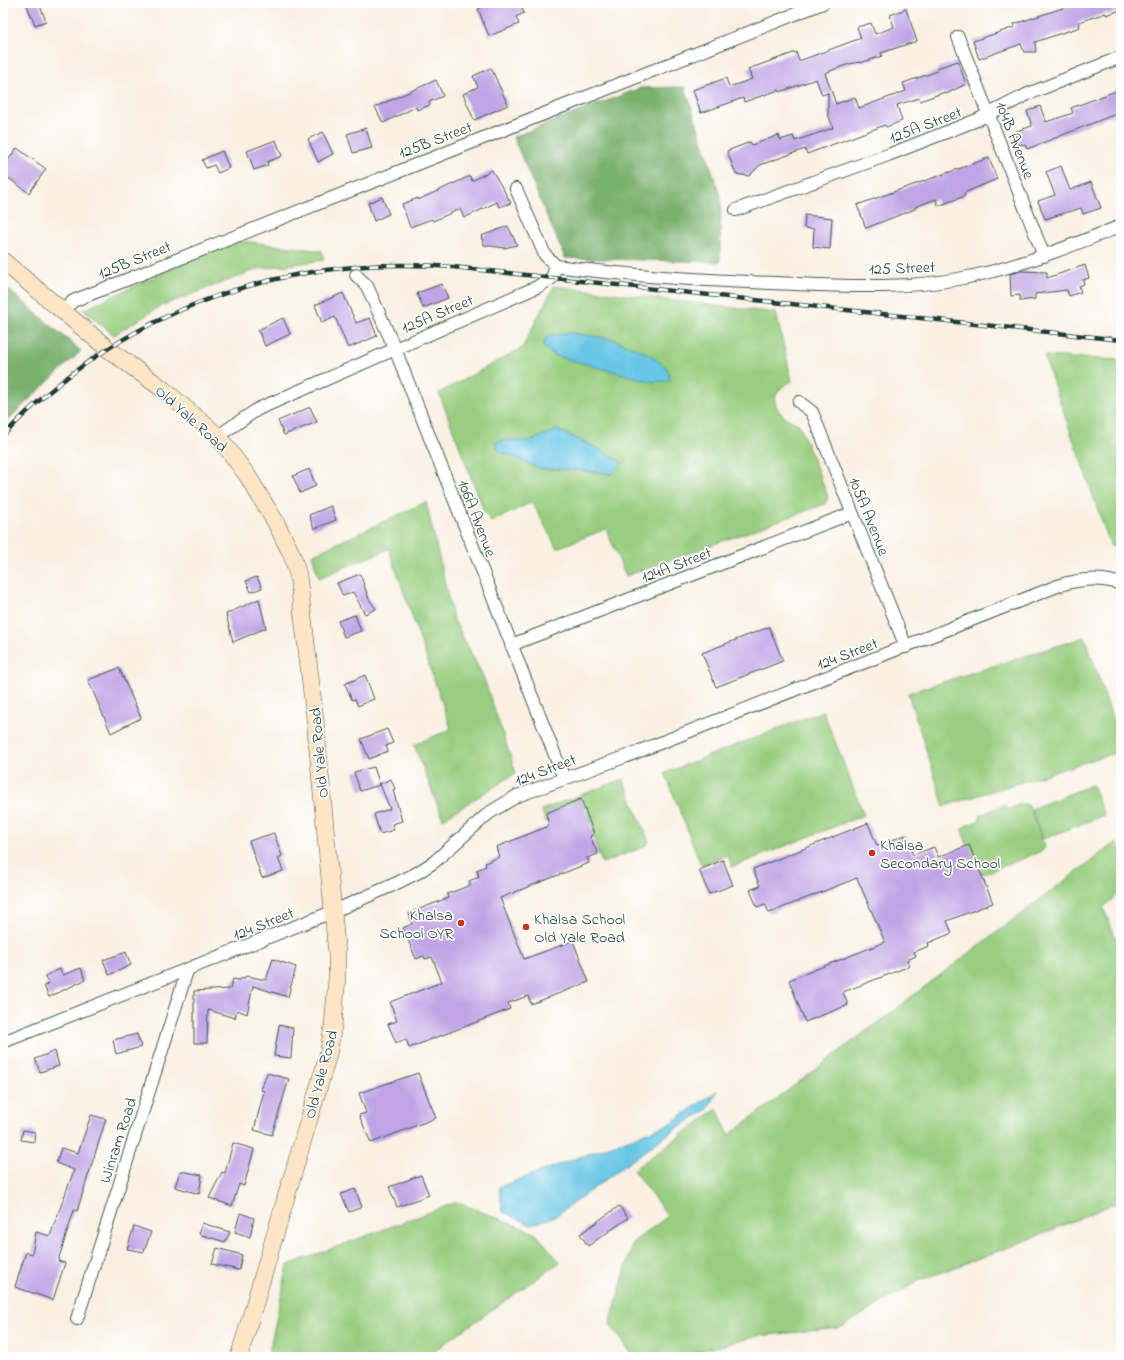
<svg xmlns="http://www.w3.org/2000/svg" width="1124" height="1360" font-family="'Indie Flower',sans-serif">
  <style>
    .green { fill: #99ce80; stroke: #5c865a; fill-rule: evenodd }
    .forest { fill: #7ab16e; stroke: #4c7751 }
    .water { fill: #67c6e5; stroke: #43828c }
    .building { fill: #c0a4e5 }
    .lines { fill: none; stroke-linecap: round; stroke-linejoin: round }
    .minor-casing { stroke: #40584e; stroke-width: 14 }
    .secondary-casing { stroke: #40584e; stroke-width: 18 }
    .minor { stroke: #fff; stroke-width: 12 }
    .secondary { stroke: #fde5c5; stroke-width: 17 }
    .rail-casing { stroke: #1f3d34; stroke-width: 4.5 }
    .rail { stroke: #fff; stroke-width: 3; stroke-dasharray: 9; stroke-linecap: butt }
    .poi-dot { fill: #c8321e; stroke: #fff; stroke-width: 1.5 }
    .labels { text-anchor: middle; stroke-width: 3.5; stroke-linejoin: round; paint-order: stroke }
    .street-label { font-size: 16px; fill: #1f3d34; stroke: #fff }
    .poi-label { font-size: 16px; fill: #1f3d34; stroke: #fff; text-anchor: start }
  </style>
  <rect width="100%" height="100%" fill="#fff"/>
  <filter id="ink" filterUnits="userSpaceOnUse"><feTurbulence type="fractalNoise" baseFrequency=".025" numOctaves="2"/><feDisplacementMap in="SourceGraphic" scale="8" xChannelSelector="R" yChannelSelector="G"/><feConvolveMatrix kernelMatrix="1 2 1 2 8 2 1 2 1" color-interpolation-filters="sRGB"/></filter>
  <filter id="wash" filterUnits="userSpaceOnUse"><feTurbulence type="fractalNoise" baseFrequency=".012" numOctaves="4" result="noise"/><feDisplacementMap in="SourceGraphic" scale="16" xChannelSelector="R" yChannelSelector="G"/><feGaussianBlur stdDeviation="0.9" result="paint"/><feColorMatrix in="noise" values="0 0 0 0 0 0 0 0 0 0 0 0 0 0 0 0 0 1.4 0 .05"/><feComposite in="paint" operator="in"/></filter>
  <g filter="url(#wash)">
    <rect width="100%" height="100%" fill="#f9f0e2"/>
    <g class="green">
      <polygon points="234,240 322,251 324,260 258,269 161,306 114,335 83,310"/>
      <path d="M 554,286 L 776,313 L 792,381 C 764,394 774,416 799,424 L 828,497 L 825,504 L 626,576 L 606,529 L 557,548 L 532,502 L 491,522 L 484,511 L 439,393 L 522,348 ZM 558,430 L 595,447 L 623,463 L 612,474 L 566,469 L 541,469 L 507,440 L 530,441 Z"/>
      <polygon points="1044,356 1121,360 1121,543 1111,547"/>
      <polygon points="426,502 453,618 483,676 516,773 443,819 414,745 451,729 389,549 319,578 312,555"/>
      <polygon points="1085,637 1121,744 1121,751 944,806 908,693"/>
      <polygon points="823,711 864,815 732,867 728,855 701,865 665,773"/>
      <polygon points="623,779 649,842 644,847 602,863 592,834 595,832 586,807 546,822 541,810"/>
      <polygon points="1092,785 1104,815 1043,839 1031,809"/>
      <polygon points="1023,803 1029,806 1045,847 1042,851 983,874 979,873 962,831 965,826 980,820 979,816 1005,804 1007,810"/>
      <polygon points="1116,842 1121,850 1121,891 1103,908 1121,950 1121,1201 1025,1241 918,1281 840,1328 758,1336 678,1357 634,1357 610,1324 633,1242 668,1216 633,1170 717,1109 729,1135"/>
      <polygon points="457,1202 535,1233 560,1262 425,1357 268,1357 288,1265"/>
    </g>
    <g class="forest">
      <polygon points="685,87 721,198 720,262 565,258 513,137 640,88"/>
      <polygon points="3,285 81,351 3,424"/>
    </g>
    <g class="water">
      <polygon points="571,333 613,339 649,354 667,368 670,381 653,382 556,356 542,346 548,335"/>
      <polygon points="557,430 595,447 623,463 612,474 566,469 541,469 499,451 495,442 507,440 530,441"/>
      <polygon points="717,1091 707,1110 675,1129 554,1217 531,1225 503,1212 499,1187 669,1124"/>
    </g>
    <g id="blocks">
      <g class="building">
        <polygon points="26,3 39,3 46,21 35,25"/>
        <polygon points="494,3 520,3 524,13 516,17 519,24 489,36 478,9"/>
        <polygon points="1078,3 1121,3 1121,10 1106,15 1106,13 1079,22 1080,27 1035,42 1036,52 1024,52 1021,44 979,59 973,41 1015,27 1014,24"/>
        <polygon points="906,9 917,41 881,53 882,56 860,63 860,62 849,64 825,73 836,104 855,97 859,108 906,91 903,83 938,71 937,68 958,61 966,84 946,94 945,92 920,101 919,98 897,105 902,121 886,127 885,125 807,154 805,149 760,165 749,176 736,174 727,151 750,142 752,145 779,135 780,140 793,136 795,141 833,128 828,114 828,93 822,95 816,79 780,92 779,90 744,102 743,98 701,113 693,90 726,78 729,87 752,79 748,69 796,52 799,61 861,38 857,27 871,23 875,34 894,27 890,15"/>
        <polygon points="491,68 508,105 474,120 463,94 478,87 473,76"/>
        <polygon points="436,80 443,96 429,102 430,105 417,110 416,107 383,123 375,107"/>
        <polygon points="1121,89 1121,112 1027,149 1025,144 1019,145 1014,132 1032,126 1027,111 1040,106 1046,122 1073,113 1071,108"/>
        <polygon points="366,128 372,148 353,153 347,134"/>
        <polygon points="323,132 333,154 318,162 308,139"/>
        <polygon points="276,140 282,156 267,162 268,165 254,170 247,151"/>
        <polygon points="17,148 46,169 29,193 3,174 3,167"/>
        <polygon points="222,151 229,168 218,173 214,165 206,168 202,160"/>
        <polygon points="989,158 997,179 964,193 965,196 938,206 936,199 915,207 915,209 866,228 857,205"/>
        <polygon points="1061,166 1070,190 1091,182 1101,208 1083,214 1081,208 1045,219 1038,201 1055,195 1046,172"/>
        <polygon points="492,170 511,203 499,207 497,202 464,218 460,209 433,221 432,219 410,227 402,204 418,198 418,200 470,176 472,181"/>
        <polygon points="382,197 389,214 374,221 368,203"/>
        <polygon points="805,215 832,218 830,249 813,247 814,229 804,228"/>
        <polygon points="508,226 517,245 504,248 484,245 481,236"/>
        <polygon points="1085,265 1089,278 1083,280 1084,284 1079,286 1081,292 1069,296 1067,290 1035,294 1035,299 1020,301 1020,295 1011,296 1010,274 1021,271 1047,272 1047,278"/>
        <polygon points="442,284 448,298 423,308 417,293"/>
        <polygon points="343,293 356,323 370,318 377,336 348,348 335,317 322,323 315,305"/>
        <polygon points="283,318 290,334 265,346 258,330"/>
        <polygon points="310,407 317,422 284,435 278,421"/>
        <polygon points="309,469 316,486 300,493 293,476"/>
        <polygon points="331,506 336,520 314,529 309,515"/>
        <polygon points="360,574 369,599 376,609 365,614 353,592 343,596 337,583"/>
        <polygon points="257,577 262,588 251,592 246,581"/>
        <polygon points="259,599 266,628 233,642 226,614"/>
        <polygon points="355,615 361,631 344,637 338,621"/>
        <polygon points="769,627 783,661 716,687 702,653"/>
        <polygon points="119,668 141,718 111,733 88,680"/>
        <polygon points="365,675 374,699 358,706 355,699 352,700 345,684"/>
        <polygon points="387,729 393,743 386,746 388,751 369,759 361,739"/>
        <polygon points="374,767 380,785 360,791 354,772"/>
        <polygon points="391,779 395,789 393,790 402,821 392,824 394,830 380,834 374,814 390,809 380,784"/>
        <polygon points="581,799 594,834 590,836 598,854 587,858 589,863 500,898 524,959 573,941 589,982 531,1004 528,996 508,1003 510,1009 409,1048 406,1039 396,1043 388,1024 397,1021 390,1002 442,982 432,957 425,959 424,956 416,959 403,928 412,924 409,913 448,898 447,894 471,885 469,881 479,877 477,870 486,866 485,863 499,857 496,847 549,826 546,813"/>
        <polygon points="868,823 877,846 905,835 913,855 934,847 938,857 969,845 993,903 947,921 952,933 928,943 929,946 914,952 916,956 907,960 910,966 843,992 848,1005 805,1022 789,980 885,942 857,878 769,913 765,904 757,907 750,890 760,886 753,869"/>
        <polygon points="274,833 282,856 278,858 283,871 262,878 249,841"/>
        <polygon points="723,860 733,885 709,894 699,870"/>
        <polygon points="126,952 131,965 109,975 103,960"/>
        <polygon points="273,959 296,967 288,997 253,986 247,1014 237,1010 235,1018 208,1010 207,1043 194,1043 194,991 230,989 233,979 239,980 247,976 266,980"/>
        <polygon points="81,968 85,980 49,997 44,986 49,983 45,976 60,969 63,975"/>
        <polygon points="279,1025 293,1028 291,1058 274,1056"/>
        <polygon points="137,1034 141,1047 116,1054 113,1040"/>
        <polygon points="55,1051 59,1066 40,1072 35,1059"/>
        <polygon points="267,1073 289,1079 272,1135 254,1130 264,1091 261,1090"/>
        <polygon points="418,1073 436,1118 371,1143 359,1115 366,1113 359,1093"/>
        <polygon points="91,1115 106,1119 77,1211 74,1210 58,1261 65,1263 53,1300 15,1287 26,1252 32,1254 36,1232 50,1236 74,1170 56,1163 61,1148 78,1153"/>
        <polygon points="23,1130 35,1132 34,1142 21,1140"/>
        <polygon points="233,1143 254,1149 244,1186 239,1184 232,1206 209,1198 222,1172 225,1173"/>
        <polygon points="180,1171 202,1175 199,1194 175,1187"/>
        <polygon points="421,1175 429,1195 397,1207 389,1187"/>
        <polygon points="355,1189 362,1207 349,1212 341,1194"/>
        <polygon points="619,1206 628,1218 588,1246 580,1234"/>
        <polygon points="240,1213 254,1218 250,1237 235,1232"/>
        <polygon points="202,1223 230,1232 225,1242 199,1234"/>
        <polygon points="134,1226 151,1232 144,1252 127,1249"/>
        <polygon points="217,1248 242,1255 239,1270 212,1264"/>
      </g>
    </g>
  </g>
  <g filter="url(#ink)">
    <use href="#blocks" fill-opacity="0" stroke="#40584e" stroke-width="1"/>
    <g class="lines">
      <g class="minor-casing">
        <g id="minor">
          <polyline points="958,37 1044,256"/>
          <polyline points="516,189 545,255 556,266"/>
          <polyline points="736,210 888,155 977,120 1028,94 1121,57"/>
          <polyline points="356,275 367,286 395,349 564,778"/>
          <polyline points="63,312 73,301 823,3"/>
          <polyline points="799,402 812,412 906,647"/>
          <path d="M 218,436 L 258,409 L 537,287 L 552,278 L 556,266 C 636,277 717,281 797,284 C 850,286 906,289 958,279 C 1014,269 1068,247 1121,226"/>
          <polyline points="511,645 852,513"/>
          <path d="M 3,1042 L 332,912 L 395,884 L 417,873 L 434,862 L 489,813 L 517,796 L 627,756 L 1060,585 C 1081,579 1100,577 1121,584"/>
          <polyline points="77,1319 187,971"/>
        </g>
      </g>
      <g class="secondary-casing">
        <polyline id="secondary" points="3,261 108,349 164,390 218,436 247,475 275,521 292,555 298,575 315,719 337,955 337,978 333,1026 328,1055 239,1357"/>
      </g>
      <use href="#minor" class="minor"/>
      <use href="#secondary" class="secondary"/>
      <g class="rail-casing">
        <path id="rail" d="M 3,436 C 121,310 283,253 453,267 L 1121,340"/>
      </g>
      <use href="#rail" class="rail"/>
    </g>
  </g>
  <g class="poi-dot">
    <circle cx="872" cy="853" r="4"/>
    <circle cx="461" cy="923" r="4"/>
    <circle cx="526" cy="927" r="4"/>
  </g>
  <g class="labels">
    <g class="street-label">
      <text transform="translate(925 124) rotate(-21)" y="6">125A Street</text>
      <text transform="translate(435 139) rotate(-21)" y="6">125B Street</text>
      <text transform="translate(1016 140) rotate(69)" y="6">104B Avenue</text>
      <text transform="translate(134 259) rotate(-22)" y="6">125B Street</text>
      <text transform="translate(902 267) rotate(-2)" y="6">125 Street</text>
      <text transform="translate(437 313) rotate(-23)" y="6">125A Street</text>
      <text transform="translate(192 418) rotate(42)" y="6">Old Yale Road</text>
      <text transform="translate(870 516) rotate(68)" y="6">105A Avenue</text>
      <text transform="translate(478 518) rotate(69)" y="6">106A Avenue</text>
      <text transform="translate(676 564) rotate(-21)" y="6">124A Street</text>
      <text transform="translate(847 653) rotate(-21)" y="6">124 Street</text>
      <text transform="translate(318 753) rotate(-95)" y="6">Old Yale Road</text>
      <text transform="translate(545 769) rotate(-21)" y="6">124 Street</text>
      <text transform="translate(263 923) rotate(-22)" y="6">124 Street</text>
      <text transform="translate(320 1074) rotate(-75)" y="6">Old Yale Road</text>
      <text transform="translate(117 1140) rotate(-72)" y="6">Winram Road</text>
    </g>
    <g class="poi-label">
      <text x="880" y="850">Khalsa<tspan x="880" dy="18">Secondary School</tspan></text>
      <text x="453" y="920" text-anchor="end">Khalsa<tspan x="453" dy="18">School OYR</tspan></text>
      <text x="534" y="924">Khalsa School<tspan x="534" dy="18">Old Yale Road</tspan></text>
    </g>
  </g>
  <rect width="1124" height="1360" fill="none" stroke="#fff" stroke-width="16"/>
</svg>
